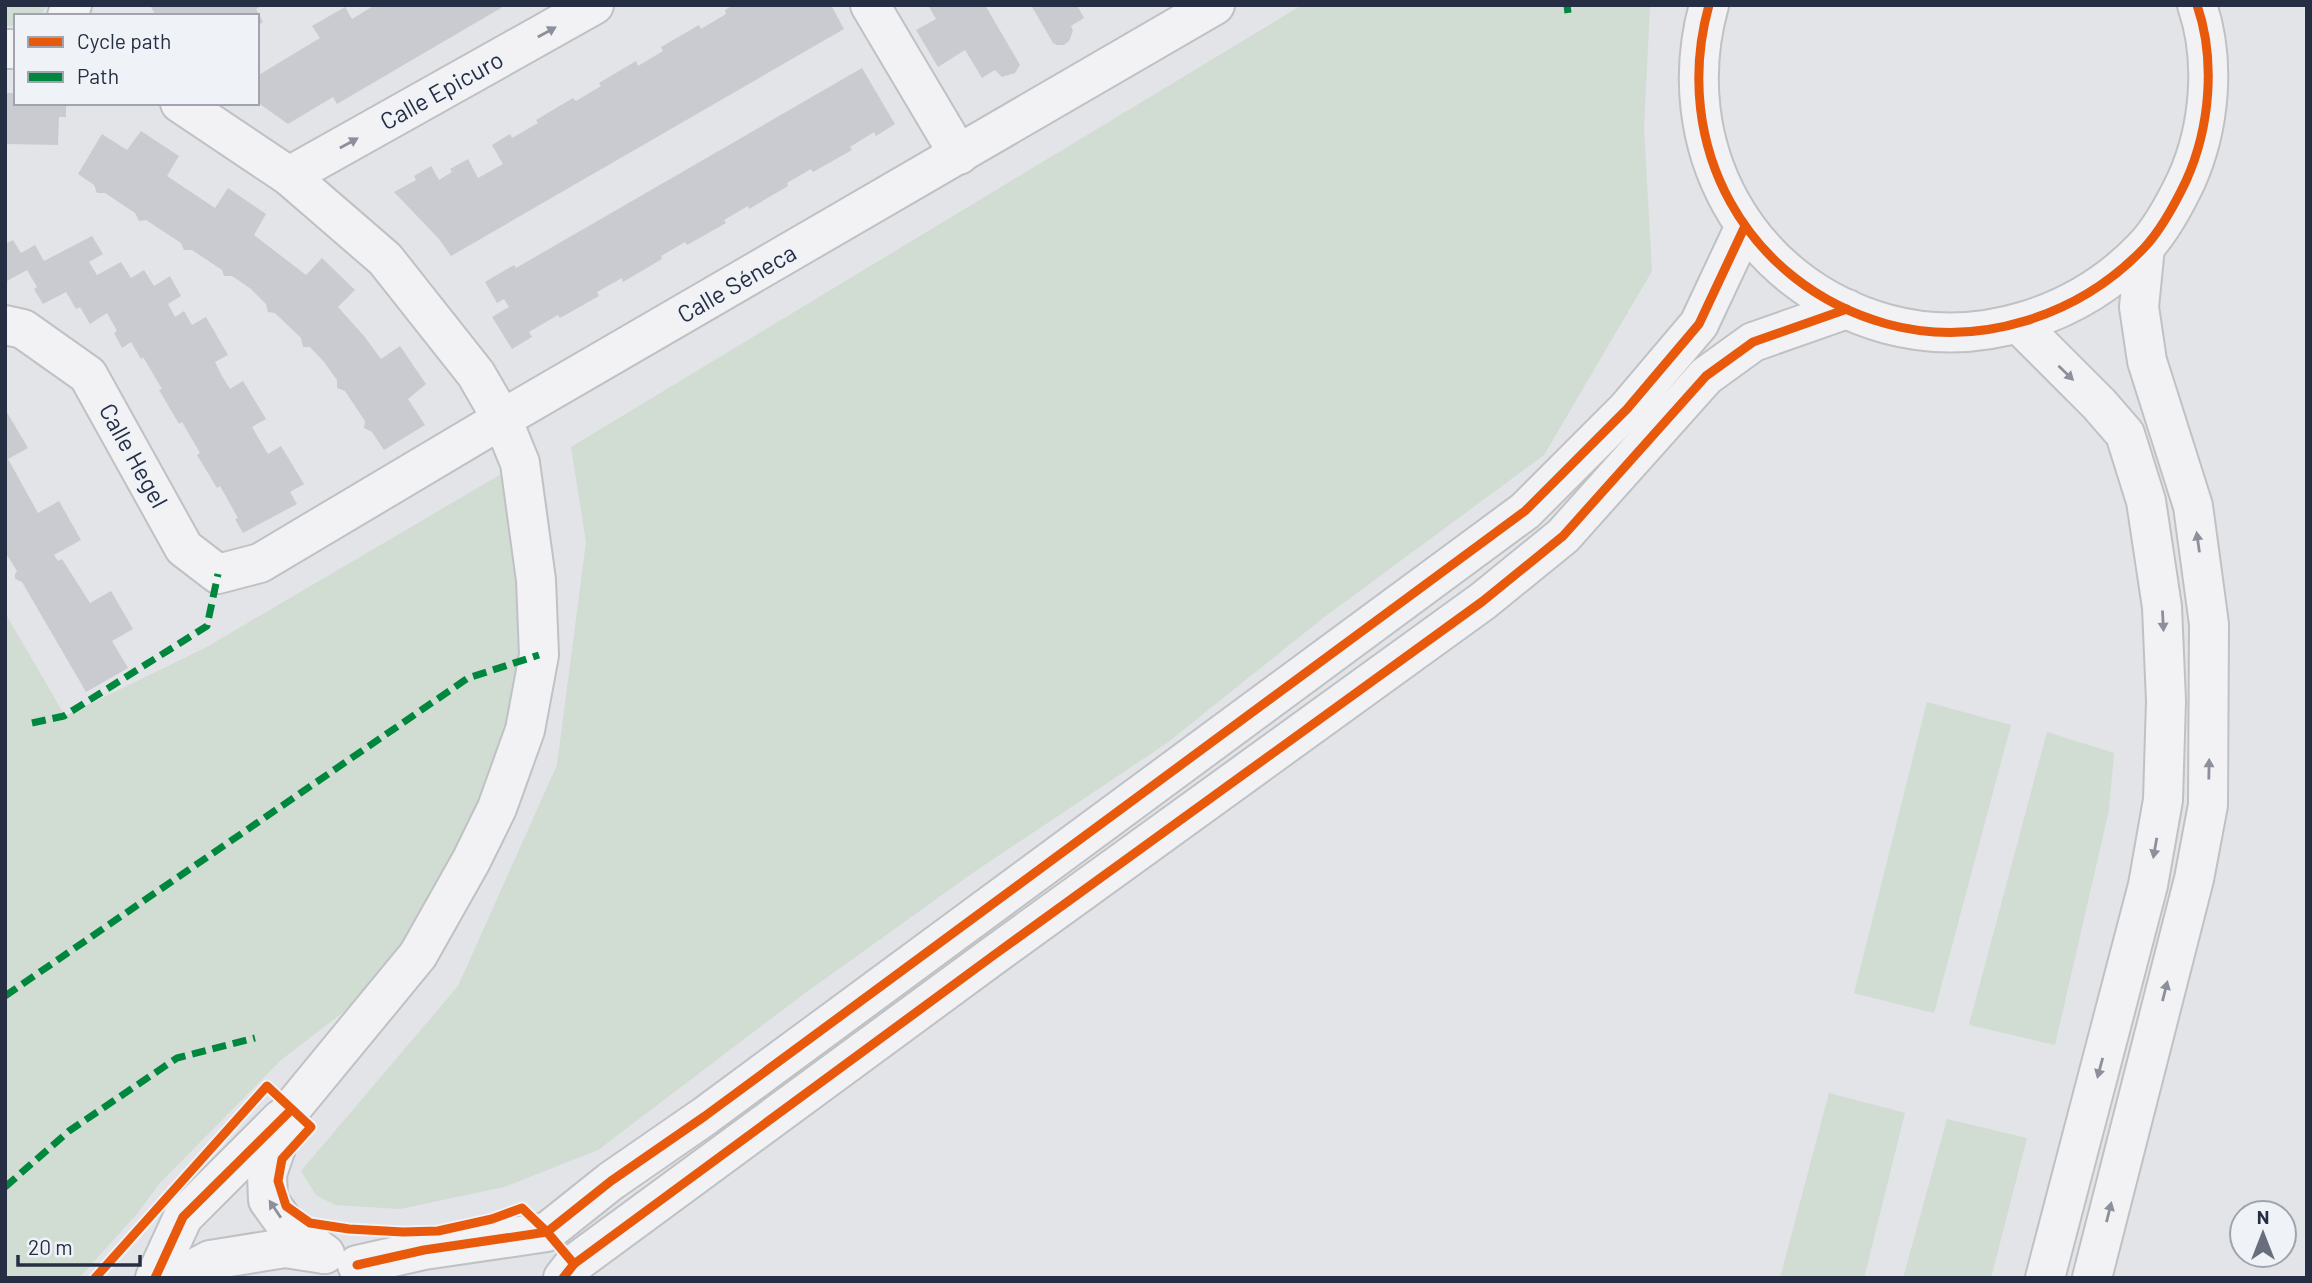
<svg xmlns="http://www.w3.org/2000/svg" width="2312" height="1283" font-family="Barlow,sans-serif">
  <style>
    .green { fill: #d1dcd2 }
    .building { fill: #c9cbd0 }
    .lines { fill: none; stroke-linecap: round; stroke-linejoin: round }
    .minor-casing { stroke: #bfc1c5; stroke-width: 42 }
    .minor { stroke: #f2f2f4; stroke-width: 38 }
    .quiet { stroke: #00873e; stroke-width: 7; stroke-dasharray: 14 7; stroke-linecap: butt }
    .cycleway-casing { stroke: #eff2f7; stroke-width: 13 }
    .cycleway { stroke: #e8590c; stroke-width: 9 }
    .oneway { fill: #8c909c }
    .labels { text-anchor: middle; stroke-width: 6; stroke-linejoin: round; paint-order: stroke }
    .street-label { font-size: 24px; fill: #262e43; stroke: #eff2f7 }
  </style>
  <rect width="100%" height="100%" fill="#e2e4e7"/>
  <g class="green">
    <polygon points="5,5 48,5 39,16 16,16 16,26 5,26"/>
    <polygon points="1302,5 1650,5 1644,128 1652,271 1544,455 1323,618 1167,743 974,872 801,996 598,1150 504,1187 400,1209 335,1205 316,1195 301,1171 458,986 557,765 586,542 571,447"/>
    <polygon points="520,463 539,655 418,955 281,1060 160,1183 136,1215 79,1278 5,1278 5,613 65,716 205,648"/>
    <polygon points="1927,702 2011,725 1934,1013 1854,993"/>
    <polygon points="2047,732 2114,753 2109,810 2055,1045 1969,1025"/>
    <polygon points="1829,1093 1905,1113 1864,1278 1780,1278"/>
    <polygon points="1947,1119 2027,1138 1991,1278 1903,1278"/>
  </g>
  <g class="building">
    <polygon points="150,5 264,5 256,9 263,22 257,26 257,16 156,16"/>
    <polygon points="375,5 506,5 337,104 333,97 288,124 257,102 257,76 320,38 312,26 345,7 352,19"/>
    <polygon points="733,5 831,5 844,29 451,256 439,239 394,192 416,180 414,176 431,166 439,180 452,172 450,169 468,159 478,178 503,164 492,145 510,134 512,138 538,123 536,120 573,98 576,101 601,86 599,83 636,61 638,66 663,51 661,47 699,25 701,29 726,14 725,10"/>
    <polygon points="928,5 985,5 1020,65 1015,73 1002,77 995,70 982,78 965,50 938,67 916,30 936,19"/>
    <polygon points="1031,5 1077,5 1084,18 1071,26 1073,31 1069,41 1064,45 1057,45 1053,43"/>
    <polygon points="862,68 895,124 876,136 874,132 850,147 852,150 813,172 811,169 787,183 788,186 749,209 748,206 724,220 726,223 687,245 685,242 661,256 662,259 623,282 622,278 597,292 599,296 560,318 558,315 529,332 532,337 512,349 492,317 509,307 504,299 497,303 485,282 514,265 516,268"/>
    <polygon points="5,93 16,93 16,103 66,103 66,117 59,117 58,145 5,144"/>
    <polygon points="141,131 179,156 167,176 215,208 228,188 266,214 254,235 306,275 322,258 355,290 338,307 364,336 381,359 400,346 426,384 408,399 425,425 384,450 372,432 364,428 365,421 345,391 337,388 337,380 324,362 310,347 303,347 301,338 275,313 268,312 266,304 251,289 232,276 224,276 222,270 192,250 184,250 181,243 146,220 139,221 135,213 105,193 97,193 94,185 78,174 102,134 127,150"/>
    <polygon points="92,236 103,254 89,262 97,275 121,262 131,278 144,270 154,286 170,276 181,296 168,304 175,317 184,311 192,325 206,317 228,355 215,362 222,376 230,389 243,381 266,419 252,427 268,454 281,446 304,484 290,492 297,504 243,533 235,519 238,518 220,486 217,488 197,455 200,453 182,422 179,424 159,390 162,389 143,357 141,359 131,342 122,348 114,333 117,331 107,313 90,324 80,307 76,309 66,292 43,304 34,289 37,287 27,270 5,282 5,244 13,240 21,253 35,245 44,261"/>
    <polygon points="5,409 28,448 8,459 38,513 59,501 81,540 54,555 58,561 62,559 90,603 111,591 133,629 112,641 128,668 86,692 22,582 15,579 15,574 17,571 5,552"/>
  </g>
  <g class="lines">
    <g class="minor-casing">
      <g id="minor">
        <polyline points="870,5 959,155"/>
        <path d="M 1709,5 C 1670,145 1746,285 1887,324 C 1979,349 2079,316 2144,248 C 2162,229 2175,204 2186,181 C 2210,128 2216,60 2197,5"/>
        <polyline points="67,16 72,5"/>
        <polyline points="5,49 16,49"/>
        <polyline points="180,103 289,176 385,259 476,374 502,419 520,463 536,580 539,655 525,730 497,808 471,861 418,955 288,1113 267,1174 268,1200 286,1225 325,1254"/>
        <polyline points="289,176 594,5"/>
        <polyline points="2019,324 2099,404 2125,434 2146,501 2162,607 2166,701 2163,800 2148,885 2045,1278"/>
        <polyline points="5,325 23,329 88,375 184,548 218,574 260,563 502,419 1215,5"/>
        <polyline points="357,1265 424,1250 547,1232 611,1181 705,1116 1525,511 1627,409 1699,324 1745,226"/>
        <polyline points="155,1278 183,1217 281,1119"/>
        <polyline points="176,1278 210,1260 285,1248 324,1254"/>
        <polyline points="563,1278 574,1264 994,955 1483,601 1563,536 1706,376 1753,342 1847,309"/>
        <polyline points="2092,1278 2194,879 2208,805 2209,624 2193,506 2147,361 2139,307 2145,247"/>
      </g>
    </g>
    <use href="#minor" class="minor"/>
    <g class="quiet">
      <polyline points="1567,5 1568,13"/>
      <polyline points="32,723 64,716 207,626 218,574"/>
      <polyline points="5,996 468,678 539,655"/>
      <polyline points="5,1187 69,1131 177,1058 255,1038"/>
    </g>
    <g class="cycleway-casing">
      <g id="cycleway">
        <path d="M 1709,5 C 1670,145 1746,285 1887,324 C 1979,349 2079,316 2144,248 C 2162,229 2175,204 2186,181 C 2210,128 2216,60 2197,5"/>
        <polyline points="357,1265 424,1250 547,1232 611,1181 705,1116 1525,511 1627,409 1699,324 1745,226"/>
        <polyline points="95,1278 267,1086 311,1127 282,1159 278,1181 286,1206 310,1223 349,1229 403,1232 438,1231 492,1219 522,1208 547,1232 574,1264"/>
        <polyline points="155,1278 183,1217 288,1113"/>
        <polyline points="563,1278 574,1264 994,955 1483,601 1563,536 1706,376 1753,342 1847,309"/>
      </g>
    </g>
    <use href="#cycleway" class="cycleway"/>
  </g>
  <defs><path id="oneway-solid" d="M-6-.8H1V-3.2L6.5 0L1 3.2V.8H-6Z" transform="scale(1.75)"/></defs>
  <g class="oneway">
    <use href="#oneway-solid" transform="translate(547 32) rotate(-29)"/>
    <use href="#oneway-solid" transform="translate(349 143) rotate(-29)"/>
    <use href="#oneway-solid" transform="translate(2066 373) rotate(44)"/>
    <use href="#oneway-solid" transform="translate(2198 542) rotate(-98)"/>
    <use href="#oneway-solid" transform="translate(2163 621) rotate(87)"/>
    <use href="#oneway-solid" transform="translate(2209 769) rotate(-89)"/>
    <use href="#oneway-solid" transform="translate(2155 848) rotate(100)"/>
    <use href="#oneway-solid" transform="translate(2165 991) rotate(-76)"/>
    <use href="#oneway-solid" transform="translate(2100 1068) rotate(105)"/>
    <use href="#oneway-solid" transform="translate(275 1209) rotate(-124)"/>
    <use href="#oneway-solid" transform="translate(2109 1212) rotate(-76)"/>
  </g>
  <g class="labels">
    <g class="street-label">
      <text transform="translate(442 91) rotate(-29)" y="8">Calle Epicuro</text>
      <text transform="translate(737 284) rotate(-30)" y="8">Calle Séneca</text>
      <text transform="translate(133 456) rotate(61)" y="8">Calle Hegel</text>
    </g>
  </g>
  <rect width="2312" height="1283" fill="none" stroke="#262e43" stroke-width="14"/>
  <rect x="14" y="14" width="245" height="91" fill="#eff2f7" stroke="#9fa4af" stroke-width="2"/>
  <rect x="28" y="37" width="35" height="10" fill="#e8590c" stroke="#9fa4af" stroke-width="2"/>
  <text x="77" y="49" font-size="21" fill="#262e43">Cycle path</text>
  <rect x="28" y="72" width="35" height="10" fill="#00873e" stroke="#9fa4af" stroke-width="2"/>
  <text x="77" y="84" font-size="21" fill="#262e43">Path</text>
  <g transform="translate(2263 1234)"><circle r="33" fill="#eff2f7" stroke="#9fa4af" stroke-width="2"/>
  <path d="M0-5L12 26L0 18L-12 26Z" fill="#686e7c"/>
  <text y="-10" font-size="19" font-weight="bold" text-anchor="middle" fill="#262e43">N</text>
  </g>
  <path d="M18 1255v10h122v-10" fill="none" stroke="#262e43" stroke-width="3.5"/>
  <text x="28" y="1255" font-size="21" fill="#262e43" stroke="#eff2f7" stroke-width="5" paint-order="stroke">20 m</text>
</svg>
